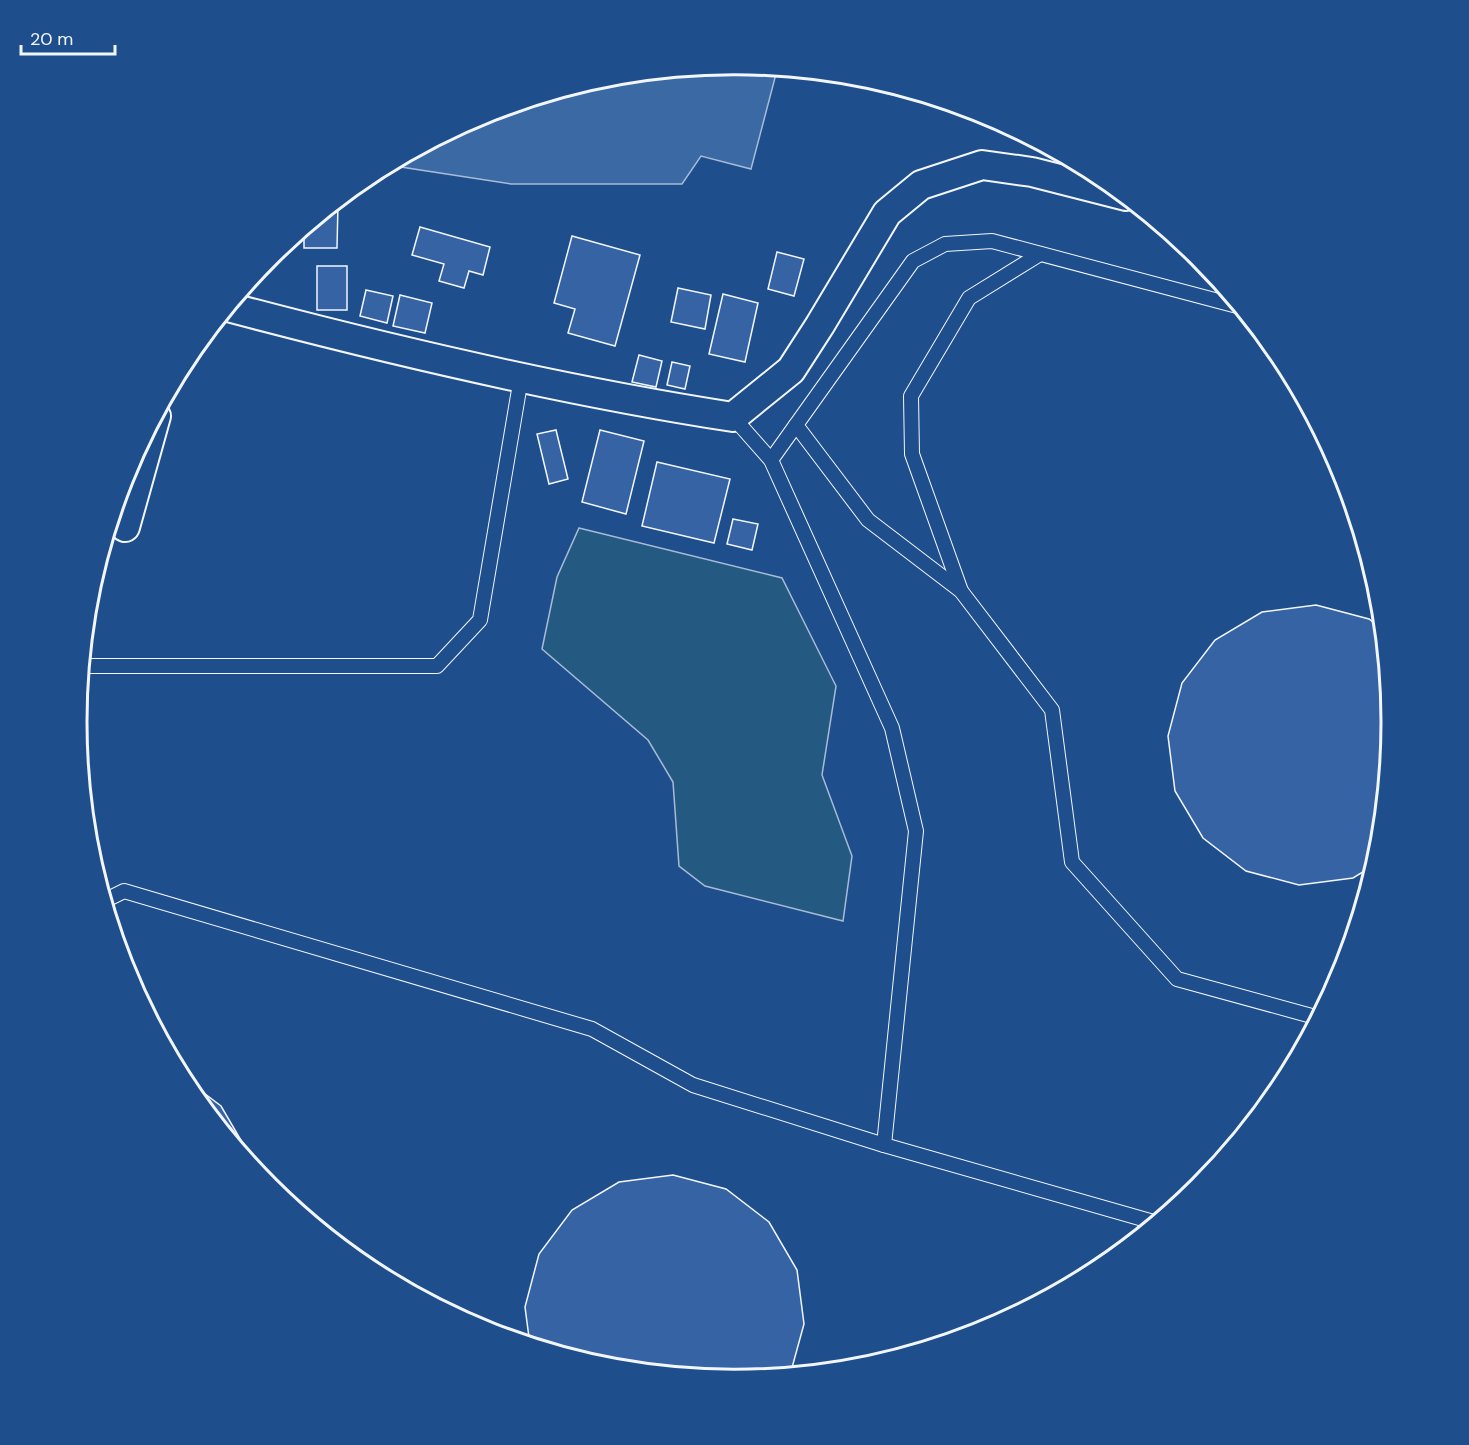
<svg xmlns="http://www.w3.org/2000/svg" width="1469" height="1445" font-family="'DM Sans',sans-serif">
  <style>
    .green { fill: #245a82; stroke: #a8bbd7; stroke-width: 1.5 }
    .water { fill: #3b69a3; stroke: #a8bbd7; stroke-width: 1.5 }
    .building { fill: #3563a3; stroke: #f2f6ff; stroke-width: 1.5 }
    .lines { fill: none; stroke-linecap: round; stroke-linejoin: round }
    .lane-casing { stroke: #f2f6ff; stroke-width: 16 }
    .street-casing { stroke: #f2f6ff; stroke-width: 32 }
    .lane { stroke: #1f4e8c; stroke-width: 14 }
    .street { stroke: #1f4e8c; stroke-width: 28 }
    .rim { fill: none; stroke: #f2f6ff; stroke-width: 3 }
  </style>
  <rect width="100%" height="100%" fill="#1f4e8c"/>
  <polygon class="green" points="579,528 782,578 836,686 822,775 852,856 843,921 705,886 679,866 673,782 648,740 542,649 557,577"/>
  <g class="water">
    <polygon points="735,65 749,66 776,74 751,169 701,156 682,184 511,184 388,165 483,114 606,77"/>
    <polygon points="889,85 981,113 952,105 888,94"/>
  </g>
  <g class="building">
    <polygon points="334,204 338,204 337,248 304,248 304,229"/>
    <polygon points="420,227 490,247 483,275 469,271 464,288 439,281 444,264 412,255"/>
    <polygon points="572,236 640,255 615,346 568,333 575,309 554,303"/>
    <polygon points="777,252 804,259 794,296 768,289"/>
    <rect x="317" y="266" width="30" height="44"/>
    <polygon points="678,288 711,295 705,329 671,322"/>
    <polygon points="366,290 393,296 387,323 360,316"/>
    <polygon points="723,294 758,303 745,362 709,354"/>
    <polygon points="400,295 432,303 425,333 393,326"/>
    <polygon points="639,355 662,361 656,387 632,382"/>
    <polygon points="672,362 690,366 685,389 667,385"/>
    <polygon points="556,430 568,479 549,484 537,434"/>
    <polygon points="600,430 644,441 626,514 582,502"/>
    <polygon points="657,462 730,479 714,543 642,526"/>
    <polygon points="733,519 758,524 752,550 727,544"/>
    <polygon points="1316,605 1369,619 1383,630 1392,723 1380,851 1376,864 1353,878 1299,885 1246,871 1203,838 1175,791 1168,736 1182,683 1215,640 1262,612"/>
    <polygon points="180,1075 221,1106 249,1154 250,1164 187,1088"/>
    <polygon points="673,1175 726,1189 769,1222 797,1270 804,1324 790,1375 734,1380 606,1368 530,1345 525,1307 539,1254 572,1210 619,1182"/>
  </g>
  <g class="lines">
    <g class="lane-casing">
      <g id="lane">
        <polyline points="733,417 771,460 892,728 916,831 884,1145"/>
        <polyline points="796,425 868,520 961,591 1052,710 1072,862 1177,979 1319,1018"/>
        <polyline points="771,460 913,261 945,244 992,241 1241,307"/>
        <polyline points="961,591 912,454 911,396 969,298 1040,254"/>
        <polyline points="82,666 437,666 480,620 521,378"/>
        <polyline points="104,901 124,891 592,1029 693,1085 884,1145 1157,1223"/>
      </g>
    </g>
    <g class="street-casing">
      <g id="street">
        <path d="M 228,307 C 394,351 563,391 733,417 L 791,370 L 820,325 L 887,213 L 921,185 L 982,165 L 1032,172 L 1126,196"/>
        <polyline points="125,527 156,416"/>
      </g>
    </g>
    <use href="#lane" class="lane"/>
    <use href="#street" class="street"/>
  </g>
  <path d="M0 0H1469V1445H0ZM87 722a647 647 0 1 1 1294 0a647 647 0 1 1-1294 0Z" fill="#1f4e8c" fill-rule="evenodd"/>
  <path class="rim" d="M87 722a647 647 0 1 1 1294 0a647 647 0 1 1-1294 0Z"/>
  <path d="M21 45v9h94v-9" fill="none" stroke="#f2f6ff" stroke-width="3"/>
  <text x="30" y="45" font-size="18" fill="#f2f6ff" stroke="#1f4e8c" stroke-width="4.5" paint-order="stroke">20 m</text>
</svg>
